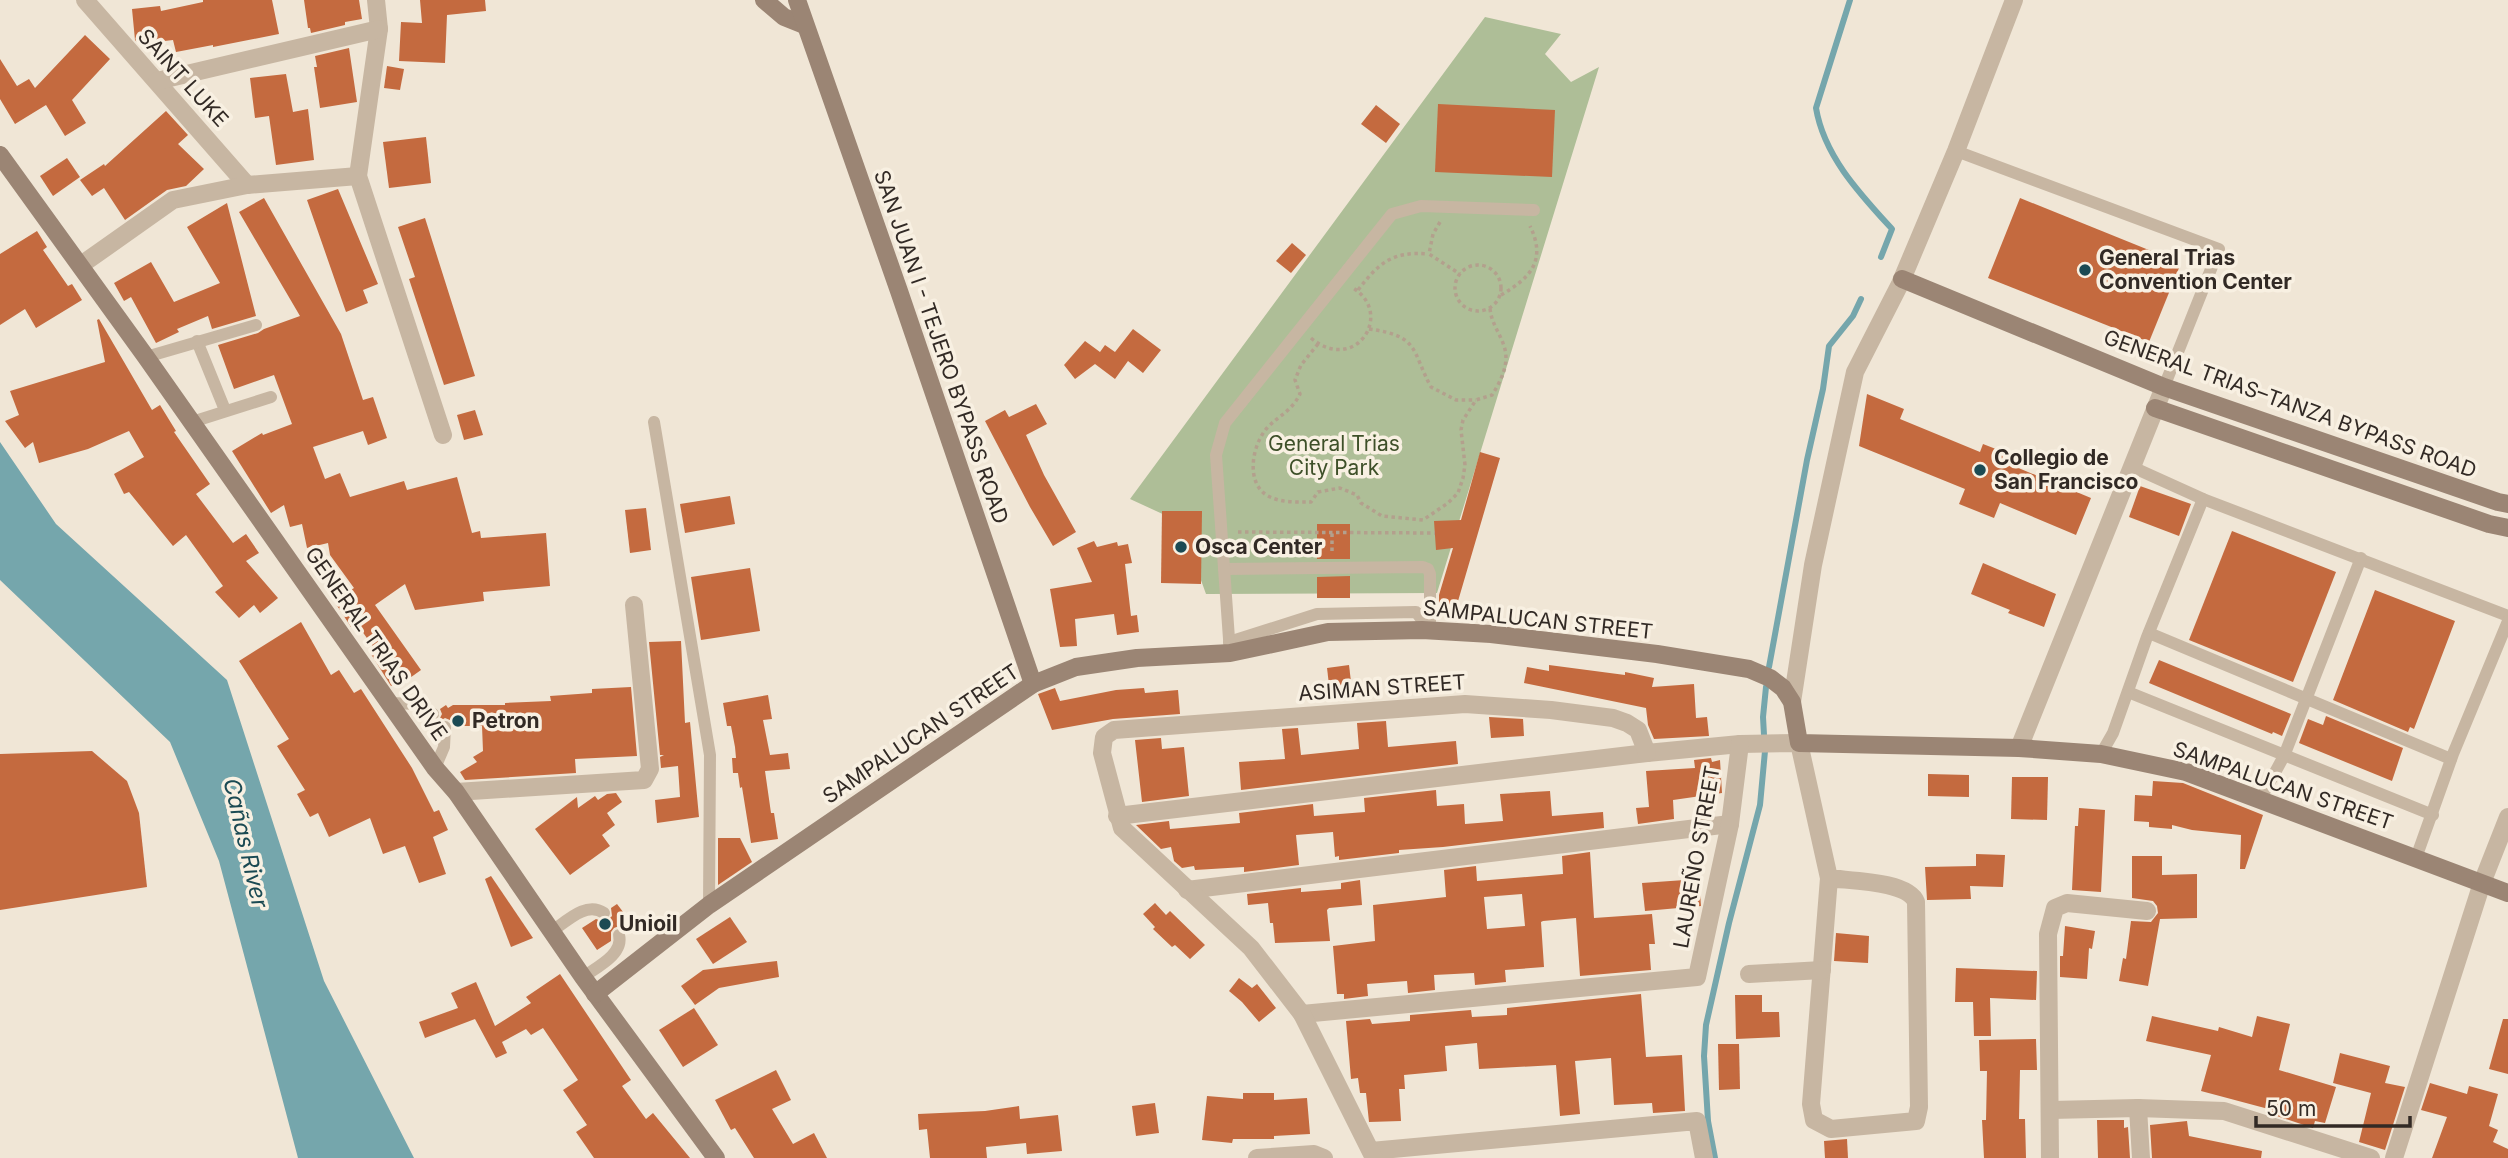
<svg xmlns="http://www.w3.org/2000/svg" width="2508" height="1158" font-family="Inter,sans-serif">
  <style>
    .green { fill: #aebe97 }
    .water { fill: #75a6ac }
    .lines { fill: none; stroke-linecap: round; stroke-linejoin: round }
    .stream { stroke: #75a6ac; stroke-width: 6 }
    .building { fill: #c46a3f; fill-rule: evenodd }
    .path { stroke: #b3a08d; stroke-width: 3.5; stroke-dasharray: 3.5 3.5; stroke-linecap: butt }
    .lane { stroke: #c7b6a2; stroke-width: 12 }
    .street { stroke: #c7b6a2; stroke-width: 18 }
    .secondary { stroke: #9b8574; stroke-width: 18 }
    .poi-dot { fill: #1b4a53; stroke: #f8f0e2; stroke-width: 2.5 }
    .labels { text-anchor: middle; stroke-width: 7; stroke-linejoin: round; paint-order: stroke }
    .street-label { font-size: 21px; fill: #322a25; stroke: #f8f0e2 }
    .poi-label { font-size: 21px; font-weight: bold; fill: #322a25; stroke: #f8f0e2; text-anchor: start }
    .park-label { font-size: 21px; fill: #3e5029; stroke: #f8f0e2 }
    .water-label { font-size: 23px; font-style: italic; fill: #1b4a53; stroke: #f8f0e2 }
  </style>
  <rect width="100%" height="100%" fill="#f0e6d6"/>
  <polygon class="green" points="1485,17 1561,34 1545,54 1571,82 1599,67 1437,593 1206,594 1180,522 1130,499"/>
  <polygon class="water" points="0,442 56,524 227,680 324,981 414,1158 298,1158 219,861 170,742 0,580"/>
  <g class="lines">
    <g class="stream">
      <path d="M 1850,0 L 1816,108 C 1824,156 1860,194 1892,229 L 1881,257"/>
      <polyline points="1769,667 1807,460 1823,389 1829,346 1853,316 1861,299"/>
      <polyline points="1764,735 1763,717 1766,687"/>
      <polyline points="1715,1158 1708,1121 1704,1056 1706,1025 1729,923 1760,805 1765,751"/>
    </g>
  </g>
  <g class="building">
    <polygon points="203,0 272,0 279,34 213,47 213,45 176,52 173,40 139,44 135,40 132,9 160,6 161,11 203,2"/>
    <polygon points="304,0 359,0 362,19 345,22 345,25 311,33 310,28 308,28"/>
    <polygon points="420,0 485,0 486,11 447,15 445,63 399,61 401,22 422,23"/>
    <polygon points="85,35 110,59 72,100 86,123 65,136 46,105 15,124 0,99 0,59 17,86 29,79 35,88"/>
    <polygon points="349,48 357,102 320,108 314,67 317,67 315,56"/>
    <polygon points="387,66 404,69 400,90 384,88"/>
    <polygon points="286,74 293,112 308,109 314,160 276,165 269,116 255,118 250,78"/>
    <polygon points="1438,104 1555,110 1552,177 1435,172"/>
    <polygon points="1376,105 1400,124 1386,143 1361,124"/>
    <polygon points="166,111 188,135 178,144 204,169 186,186 167,190 125,220 104,188 92,196 80,180 104,164 105,166"/>
    <polygon points="426,137 431,183 389,188 383,142"/>
    <polygon points="67,158 80,177 53,196 40,176"/>
    <polygon points="338,189 378,284 363,290 368,303 346,312 307,200"/>
    <polygon points="264,198 341,334 363,400 373,397 387,438 368,445 363,431 313,447 325,479 340,473 350,497 404,481 407,490 457,477 472,533 480,531 481,538 546,533 550,586 483,592 484,601 415,610 405,584 375,605 421,670 407,680 405,677 391,686 371,654 376,651 357,624 351,627 334,601 354,588 330,555 328,543 307,548 302,524 290,527 284,505 271,513 232,451 262,433 263,435 292,424 274,375 234,389 218,345 258,333 264,329 300,316 239,212"/>
    <polygon points="2020,198 2181,263 2149,342 1988,278"/>
    <polygon points="227,203 256,316 212,329 208,316 177,329 179,332 156,343 131,297 124,301 114,283 151,262 174,302 220,283 187,227"/>
    <polygon points="425,218 475,376 444,385 409,279 415,277 398,227"/>
    <polygon points="37,231 47,247 43,250 68,286 72,284 82,300 36,328 25,309 0,325 0,254"/>
    <polygon points="1292,243 1306,255 1291,273 1276,261"/>
    <polygon points="99,319 152,410 160,405 176,431 174,432 210,484 196,494 233,543 246,534 259,553 246,561 278,598 260,613 254,605 239,618 215,592 223,586 186,535 173,546 129,492 124,494 114,474 144,457 129,431 88,449 39,463 33,442 25,448 5,421 19,415 10,391 105,362 97,320"/>
    <polygon points="1133,329 1161,350 1143,373 1128,361 1115,379 1095,364 1075,379 1064,365 1085,341 1100,352 1105,345 1115,352"/>
    <polygon points="1867,394 1904,409 1900,419 1980,452 1983,444 2019,458 2016,467 2091,498 2076,535 2000,503 1994,518 1959,504 1965,489 1859,446"/>
    <polygon points="1036,404 1047,424 1026,435 1044,475 1076,532 1053,546 1030,507 985,421 1005,410 1009,417"/>
    <polygon points="475,410 483,435 464,440 457,415"/>
    <polygon points="1480,452 1500,458 1456,608 1439,603 1439,595 1453,548 1436,550 1434,521 1461,520"/>
    <polygon points="2140,486 2191,504 2179,536 2129,517"/>
    <polygon points="730,496 735,524 685,533 680,504"/>
    <polygon points="646,508 651,550 630,553 625,510"/>
    <polygon points="1162,511 1202,511 1201,584 1161,583"/>
    <rect x="1317" y="524" width="33" height="35"/>
    <polygon points="2232,531 2336,572 2293,682 2189,640"/>
    <polygon points="1094,541 1097,547 1117,542 1118,546 1128,544 1132,563 1125,564 1131,616 1137,615 1139,632 1117,635 1114,614 1075,619 1077,646 1060,647 1050,589 1092,582 1077,548"/>
    <polygon points="1983,563 2056,594 2044,627 2008,613 2010,610 1971,594"/>
    <polygon points="750,568 760,631 701,640 691,577"/>
    <polygon points="1350,576 1350,598 1317,598 1317,577"/>
    <polygon points="2375,590 2455,621 2414,729 2410,727 2408,732 2333,700"/>
    <polygon points="301,622 331,675 339,670 354,693 361,689 412,768 434,812 439,810 448,830 433,837 446,874 419,883 405,846 383,854 370,818 329,837 318,813 310,817 297,794 305,790 277,746 289,739 239,661"/>
    <polygon points="681,641 685,723 690,722 699,817 657,823 655,800 680,797 678,766 661,768 660,757 664,755 660,755 649,642"/>
    <polygon points="2159,660 2291,714 2282,736 2273,732 2272,734 2149,683"/>
    <polygon points="1349,665 1352,690 1330,693 1327,668"/>
    <polygon points="1549,665 1625,675 1625,672 1654,678 1652,687 1694,684 1696,718 1707,717 1709,736 1654,739 1648,725 1646,708 1524,683 1527,667 1549,671"/>
    <polygon points="631,687 637,756 575,759 576,773 465,780 460,772 477,762 473,757 483,751 482,726 454,726 450,720 445,718 438,722 436,732 429,721 436,722 439,720 442,714 440,709 446,705 448,708 453,705 505,705 505,703 551,701 550,696 592,693 592,689"/>
    <polygon points="1055,688 1060,701 1116,690 1144,688 1145,693 1178,690 1180,714 1113,719 1052,730 1038,694"/>
    <polygon points="768,695 772,719 763,720 770,755 788,753 790,769 765,771 771,813 774,813 778,839 751,843 742,787 740,788 738,773 733,773 732,758 736,758 735,747 731,726 727,726 723,703"/>
    <polygon points="2326,716 2403,748 2392,781 2299,743 2308,719 2323,725"/>
    <polygon points="1489,717 1523,719 1524,736 1491,738"/>
    <polygon points="1386,721 1388,747 1456,741 1458,764 1241,790 1239,762 1285,759 1282,729 1298,728 1301,755 1359,749 1357,723"/>
    <polygon points="1161,738 1162,749 1184,747 1189,796 1142,802 1135,740"/>
    <polygon points="92,751 127,781 139,813 147,887 0,910 0,754"/>
    <polygon points="1711,758 1712,762 1720,760 1722,793 1673,800 1674,819 1638,824 1636,808 1649,807 1646,771 1695,768 1694,760"/>
    <polygon points="1928,774 1969,775 1969,797 1928,796"/>
    <polygon points="2012,777 2048,777 2047,820 2011,819"/>
    <polygon points="2153,781 2183,783 2263,815 2245,869 2240,869 2241,835 2192,830 2172,825 2172,829 2149,827 2149,822 2134,821 2135,795 2152,796"/>
    <polygon points="1436,790 1437,806 1464,804 1465,824 1503,821 1500,794 1550,791 1552,816 1603,812 1604,828 1443,847 1399,850 1399,853 1339,860 1339,856 1335,857 1333,832 1296,835 1299,865 1244,872 1244,867 1195,870 1194,866 1182,868 1174,861 1171,847 1161,849 1136,825 1169,821 1170,829 1240,823 1239,813 1313,804 1314,816 1365,812 1364,798"/>
    <polygon points="616,793 622,802 607,813 615,825 602,835 610,846 570,875 535,829 577,797 578,808 595,796 598,800 607,794"/>
    <polygon points="2079,808 2105,810 2101,892 2072,890 2075,826 2078,826"/>
    <polygon points="718,838 740,838 752,862 718,885"/>
    <path d="M 1590,852 L 1594,918 L 1652,914 L 1655,944 L 1649,944 L 1651,970 L 1580,976 L 1576,918 L 1543,921 L 1541,922 L 1544,967 L 1505,970 L 1506,982 L 1475,985 L 1474,973 L 1434,975 L 1435,990 L 1408,993 L 1407,981 L 1367,984 L 1368,996 L 1344,999 L 1344,994 L 1337,994 L 1333,946 L 1375,941 L 1373,905 L 1446,897 L 1444,870 L 1476,866 L 1477,881 L 1563,874 L 1562,856 ZM 1522,894 L 1525,926 L 1487,929 L 1484,897 Z"/>
    <polygon points="1976,854 2005,855 2003,887 1970,886 1971,899 1927,900 1925,867 1976,866"/>
    <polygon points="2132,856 2162,856 2162,875 2197,874 2197,918 2160,919 2148,986 2119,981 2123,958 2126,959 2131,921 2151,922 2158,913 2157,906 2153,901 2132,898"/>
    <polygon points="491,876 533,938 511,947 485,879"/>
    <polygon points="1699,879 1701,906 1645,911 1642,883"/>
    <polygon points="1360,880 1362,905 1329,908 1327,910 1330,941 1275,943 1273,923 1270,923 1268,903 1248,905 1247,894 1301,888 1301,892 1341,889 1341,883"/>
    <polygon points="1155,903 1166,915 1170,911 1205,945 1190,959 1175,945 1172,947 1153,929 1155,927 1143,914"/>
    <polygon points="617,904 633,925 626,930 619,926 614,928 611,932 611,941 597,950 582,928 596,919 604,922 608,920 612,916 611,908"/>
    <polygon points="730,917 747,942 713,964 696,939"/>
    <polygon points="2065,926 2095,931 2092,949 2089,948 2087,979 2060,977 2060,956 2063,956"/>
    <polygon points="1836,933 1869,936 1868,963 1834,961"/>
    <polygon points="777,961 779,977 719,988 695,1005 681,986 703,970"/>
    <polygon points="1956,968 2037,971 2036,1000 1990,998 1991,1036 1974,1036 1973,1002 1955,1002"/>
    <polygon points="560,974 631,1080 622,1086 646,1119 653,1113 690,1158 594,1158 576,1132 587,1125 563,1090 578,1080 543,1028 531,1035 526,1029 502,1042 507,1053 496,1058 475,1019 425,1038 419,1022 458,1008 451,993 476,982 495,1026 531,1003 526,997"/>
    <polygon points="1239,978 1252,988 1257,984 1276,1008 1259,1022 1242,1002 1229,991"/>
    <polygon points="1641,994 1646,1057 1682,1055 1685,1111 1653,1113 1652,1103 1614,1105 1611,1058 1575,1061 1580,1114 1560,1116 1556,1065 1479,1069 1477,1043 1445,1046 1447,1071 1404,1075 1405,1089 1399,1089 1401,1121 1369,1122 1366,1093 1360,1093 1358,1078 1351,1079 1346,1021 1370,1019 1372,1024 1410,1021 1410,1015 1471,1010 1472,1017 1507,1015 1507,1008"/>
    <polygon points="1735,995 1762,995 1762,1012 1779,1012 1780,1037 1736,1039"/>
    <polygon points="694,1008 718,1045 683,1067 659,1030"/>
    <polygon points="2152,1016 2218,1031 2219,1027 2252,1037 2257,1016 2290,1024 2279,1070 2336,1087 2325,1123 2315,1121 2313,1128 2265,1112 2276,1111 2201,1091 2211,1055 2146,1041"/>
    <polygon points="2503,1019 2508,1019 2508,1074 2489,1069"/>
    <polygon points="2036,1039 2037,1070 2020,1070 2019,1119 2025,1119 2026,1158 1984,1158 1982,1120 1986,1120 1987,1071 1980,1071 1979,1040"/>
    <polygon points="1718,1044 1739,1044 1740,1089 1719,1090"/>
    <polygon points="2340,1053 2390,1066 2385,1083 2405,1087 2385,1150 2359,1142 2371,1093 2333,1083"/>
    <polygon points="776,1070 791,1100 772,1109 793,1144 814,1133 827,1158 754,1158 735,1128 731,1130 715,1100"/>
    <polygon points="2430,1083 2467,1094 2469,1086 2498,1094 2489,1126 2498,1130 2493,1142 2508,1149 2508,1158 2432,1158 2447,1117 2421,1110"/>
    <polygon points="1243,1093 1274,1093 1274,1100 1307,1098 1310,1134 1274,1136 1274,1139 1233,1139 1232,1143 1202,1140 1207,1096 1243,1099"/>
    <polygon points="1155,1103 1159,1133 1136,1136 1132,1106"/>
    <polygon points="1019,1106 1020,1119 1058,1115 1062,1151 1027,1154 1026,1143 986,1147 987,1158 930,1158 927,1129 919,1130 918,1114 985,1111"/>
    <polygon points="2097,1120 2124,1120 2124,1128 2128,1127 2130,1158 2098,1158"/>
    <polygon points="2187,1121 2189,1136 2262,1151 2261,1158 2152,1158 2150,1125"/>
    <polygon points="1847,1139 1848,1158 1825,1158 1824,1141"/>
  </g>
  <g class="lines">
    <g class="path">
      <polyline points="1440,222 1433,234 1429,254 1460,274"/>
      <circle cx="1478" cy="288" r="23"/>
      <path d="M 1358,290 C 1379,263 1392,251 1428,254"/>
      <path d="M 1501,295 C 1530,278 1547,261 1530,226"/>
      <path d="M 1369,329 C 1420,336 1411,350 1431,387 L 1456,400 L 1476,400"/>
      <path d="M 1311,338 C 1355,375 1395,314 1353,288"/>
      <path d="M 1318,344 L 1301,365 L 1295,380 L 1300,394 C 1291,412 1279,415 1267,428 C 1252,445 1245,483 1268,496 C 1281,503 1297,502 1311,502 L 1318,492 L 1340,488 L 1357,495 L 1361,503 L 1382,516 L 1423,520 L 1448,503 L 1458,493 L 1463,478 L 1465,465 L 1461,430 L 1463,420 L 1476,400 L 1492,395 C 1501,381 1510,363 1504,346 C 1500,333 1491,323 1490,308"/>
      <polyline points="1238,532 1435,533"/>
      <polyline points="1332,551 1332,533"/>
    </g>
    <g class="lane">
      <polyline points="1956,151 2219,249 2164,387"/>
      <polyline points="197,341 225,410"/>
      <polyline points="146,357 256,325"/>
      <polyline points="192,422 271,397"/>
      <polyline points="654,422 710,755 709,905"/>
      <polyline points="2130,466 2203,499 2508,616"/>
      <polyline points="1224,569 1423,567 1428,569 1430,574 1430,630"/>
      <polyline points="2149,633 2451,759"/>
      <polyline points="1229,642 1317,614 1416,612 1430,630"/>
      <polyline points="1230,653 1216,455 1225,423 1392,214 1421,206 1534,210"/>
      <polyline points="2128,692 2433,815"/>
      <polyline points="389,703 420,704 433,714"/>
      <polyline points="2101,754 2113,733 2147,637 2203,499"/>
      <polyline points="435,768 444,747 445,727"/>
      <polyline points="2261,798 2284,756 2361,558"/>
      <polyline points="2416,858 2453,754 2508,621"/>
      <path d="M 551,932 C 567,921 586,901 604,913"/>
      <path d="M 583,977 C 597,967 624,954 619,935"/>
    </g>
    <g class="street">
      <polyline points="85,0 247,185"/>
      <polyline points="376,0 379,29 358,176 443,435"/>
      <polyline points="157,81 379,29"/>
      <polyline points="81,265 173,200 247,185 358,176"/>
      <polyline points="1792,702 1813,565 1855,372 1900,284 1956,151 2014,0"/>
      <polyline points="2019,748 2164,387"/>
      <polyline points="456,792 644,780 650,769 634,605"/>
      <path d="M 1117,816 L 1647,753 L 1740,744 L 1799,743 L 1829,878 L 1811,1104 L 1814,1120 L 1831,1129 L 1916,1121 L 1919,1107 L 1916,902 C 1908,881 1850,881 1829,878"/>
      <polyline points="1187,890 1730,824"/>
      <polyline points="1749,974 1822,970"/>
      <polyline points="1302,1014 1697,977 1730,824 1740,744"/>
      <polyline points="2138,1108 2141,1158"/>
      <polyline points="2051,1110 2138,1108 2224,1111 2371,1158"/>
      <polyline points="1371,1151 1697,1121 1704,1158"/>
      <polyline points="1257,1158 1314,1154 1324,1158"/>
      <polyline points="1374,1158 1302,1014 1251,948 1122,828 1102,753 1104,737 1114,730 1465,704 1551,710 1613,718 1627,723 1638,730 1647,753"/>
      <polyline points="2050,1158 2048,934 2055,908 2067,903 2147,911"/>
      <polyline points="2394,1158 2482,883 2508,817"/>
    </g>
    <g class="secondary">
      <polyline points="764,0 784,17 804,25"/>
      <polyline points="797,0 899,291 1033,684"/>
      <polyline points="0,155 146,357 435,768 456,792 583,977 716,1158"/>
      <polyline points="1902,279 2164,387 2498,502 2508,504"/>
      <polyline points="2155,408 2489,524 2508,528"/>
      <polyline points="595,994 709,905 1033,684 1076,667 1137,658 1230,653 1328,632 1422,630 1491,634 1657,654 1749,669 1770,678 1783,688 1792,702 1799,743 2019,748 2101,754 2186,772 2508,893"/>
    </g>
  </g>
  <g class="poi-dot">
    <circle cx="2085" cy="270" r="7"/>
    <circle cx="1980" cy="470" r="7"/>
    <circle cx="1181" cy="547" r="7"/>
    <circle cx="458" cy="721" r="7"/>
    <circle cx="605" cy="924" r="7"/>
  </g>
  <g class="labels">
    <g class="street-label">
      <text transform="translate(183 78) rotate(48)" y="7">SAINT LUKE</text>
      <text transform="translate(941 347) rotate(71)" y="7">SAN JUAN I - TEJERO BYPASS ROAD</text>
      <text transform="translate(2290 404) rotate(20)" y="7">GENERAL TRIAS–TANZA BYPASS ROAD</text>
      <text transform="translate(1538 620) rotate(6)" y="7">SAMPALUCAN STREET</text>
      <text transform="translate(376 644) rotate(55)" y="7">GENERAL TRIAS DRIVE</text>
      <text transform="translate(1382 688) rotate(-4)" y="7">ASIMAN STREET</text>
      <text transform="translate(921 734) rotate(-34)" y="7">SAMPALUCAN STREET</text>
      <text transform="translate(2283 786) rotate(19)" y="7">SAMPALUCAN STREET</text>
      <text transform="translate(1697 857) rotate(-80)" y="7">LAUREÑO STREET</text>
    </g>
    <g class="poi-label">
      <text x="2099" y="265">General Trias<tspan x="2099" dy="24">Convention Center</tspan></text>
      <text x="1994" y="465">Collegio de<tspan x="1994" dy="24">San Francisco</tspan></text>
      <text x="1195" y="554">Osca Center</text>
      <text x="472" y="728">Petron</text>
      <text x="619" y="931">Unioil</text>
    </g>
    <g class="park-label">
      <text x="1334" y="451">General Trias<tspan x="1334" dy="24">City Park</tspan></text>
    </g>
    <g class="water-label">
      <text transform="translate(246 843) rotate(77)" y="8">Cañas River</text>
    </g>
  </g>
  <path d="M2256 1116v10h154v-10" fill="none" stroke="#322a25" stroke-width="3.5"/>
  <text x="2266" y="1116" font-size="21" fill="#322a25" stroke="#f8f0e2" stroke-width="5" paint-order="stroke">50 m</text>
</svg>
